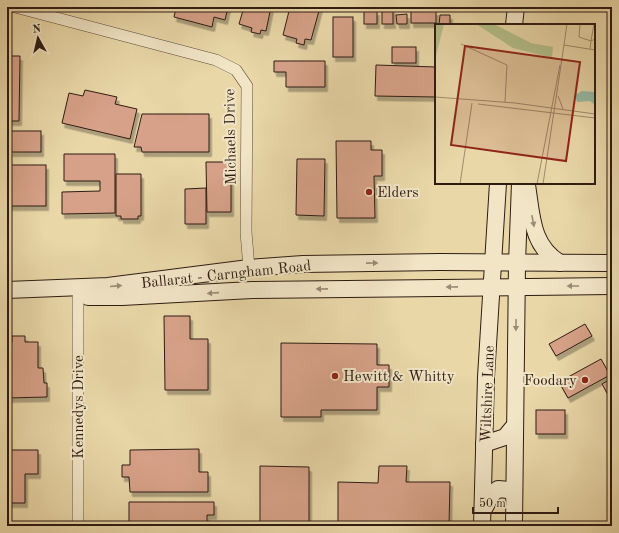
<svg xmlns="http://www.w3.org/2000/svg" width="619" height="533" font-family="'Old Standard TT',serif">
  <style>
    .building { fill: #d6a188; stroke: #2e1c12; filter: url(#shadow) }
    .lines { fill: none; stroke-linecap: round; stroke-linejoin: round }
    .minor-casing { stroke: #5d4b38; stroke-width: 12 }
    .secondary-casing { stroke: #2e1c12; stroke-width: 18 }
    .minor { stroke: #f1e5c6; stroke-width: 11 }
    .secondary { stroke: #f1e5c6; stroke-width: 16 }
    .oneway { fill: #998b75 }
    .poi-dot { fill: #8f2418; stroke: #f1e5c6; stroke-width: 1.5 }
    .labels { text-anchor: middle; stroke-width: 4; stroke-linejoin: round; paint-order: stroke }
    .street-label { font-size: 15px; fill: #2e1c12; stroke: #f1e5c6 }
    .poi-label { font-size: 15px; fill: #2e1c12; stroke: #f1e5c6; text-anchor: start }
    .inset-road { fill: none; stroke: #9e8c6c; stroke-width: 1 }
    .view { fill: #8f2418; fill-opacity: 0.15; stroke: #8f2418; stroke-width: 2 }
    .inset-edge { fill: none; stroke: #2e1c12; stroke-width: 2 }
  </style>
  <defs>
    <filter id="shadow"><feDropShadow dx="2.5" dy="4.5" stdDeviation="0" flood-color="#0004"/></filter>
  </defs>
  <rect width="100%" height="100%" fill="#e9d7a8"/>
  <filter id="stains"><feTurbulence type="fractalNoise" baseFrequency=".005" numOctaves="4"/><feColorMatrix values="0 0 0 0 .2 0 0 0 0 .09 0 0 0 0 .02 0 0 0 .5 -.17"/></filter>
  <radialGradient id="worn" r=".72"><stop offset=".6" stop-color="#630" stop-opacity="0"/><stop offset="1" stop-color="#630" stop-opacity=".3"/></radialGradient>
  <g class="building">
    <polygon points="173,7 228,7 225,20 214,17 212,27 174,17 176,8"/>
    <polygon points="244,7 271,7 266,31 261,30 260,34 251,32 252,28 239,24"/>
    <polygon points="290,7 320,7 311,40 305,39 304,45 296,43 297,39 283,35"/>
    <rect x="382" y="9" width="11" height="15"/>
    <rect x="364" y="11" width="13" height="13"/>
    <rect x="411" y="11" width="25" height="12"/>
    <polygon points="407,14 407,24 397,24 396,15"/>
    <polygon points="440,15 450,15 450,25 439,25"/>
    <rect x="333" y="17" width="20" height="40"/>
    <rect x="392" y="47" width="24" height="16"/>
    <polygon points="7,56 20,56 19,121 7,121"/>
    <polygon points="274,61 325,61 325,87 286,87 286,72 274,72"/>
    <polygon points="376,65 436,67 436,97 375,96"/>
    <polygon points="85,90 117,97 115,104 137,109 130,139 62,123 69,93 83,96"/>
    <polygon points="142,114 209,114 209,152 142,152 141,147 134,147"/>
    <rect x="10" y="131" width="31" height="21"/>
    <polygon points="336,141 371,141 371,150 382,150 382,176 374,176 375,218 337,218"/>
    <polygon points="64,154 115,154 115,213 62,214 62,192 100,191 100,181 64,181"/>
    <polygon points="297,159 325,159 324,216 296,215"/>
    <polygon points="206,162 231,162 231,212 207,212"/>
    <rect x="7" y="165" width="39" height="41"/>
    <polygon points="116,174 141,174 141,216 138,216 138,219 121,219 121,216 116,216"/>
    <polygon points="206,188 206,224 185,224 185,189"/>
    <polygon points="164,316 190,316 190,339 208,339 208,390 165,390"/>
    <polygon points="585,324 592,336 556,356 549,344"/>
    <polygon points="12,336 25,336 25,342 38,342 38,368 43,368 44,383 47,383 47,397 7,398 7,342 12,342"/>
    <polygon points="281,343 377,344 377,365 389,365 389,387 377,387 377,410 321,410 321,417 281,417"/>
    <polygon points="601,359 610,375 568,398 559,382"/>
    <polygon points="612,378 612,402 602,384"/>
    <rect x="536" y="410" width="29" height="24"/>
    <polygon points="199,449 199,472 208,472 208,492 130,492 129,477 122,477 122,465 130,465 130,450"/>
    <polygon points="7,450 38,450 38,474 25,474 25,503 7,503"/>
    <polygon points="260,466 309,467 309,526 260,526"/>
    <polygon points="379,466 407,466 406,482 450,482 449,526 338,526 338,482 378,483"/>
    <polygon points="129,502 214,502 214,515 207,515 207,526 129,526"/>
  </g>
  <g class="lines">
    <g class="minor-casing">
      <g id="minor">
        <polyline points="15,7 216,60 236,70 247,86 246,232 249,268"/>
        <polyline points="78,526 78,297"/>
      </g>
    </g>
    <g class="secondary-casing">
      <g id="secondary">
        <polyline points="514,25 516,7"/>
        <path d="M 527,185 C 532,216 531,245 560,263"/>
        <polyline points="7,290 108,286 249,268 303,264 440,262 612,263"/>
        <polyline points="88,297 122,297 252,290 612,286"/>
        <polyline points="484,444 505,437 515,425"/>
        <polyline points="484,509 492,494 498,489 509,490 514,495"/>
        <polyline points="482,526 486,377 498,183"/>
        <polyline points="514,526 517,263 520,183"/>
      </g>
    </g>
    <use href="#minor" class="minor"/>
    <use href="#secondary" class="secondary"/>
  </g>
  <defs><path id="oneway-solid" d="M-6-.8H1V-3.2L6.5 0L1 3.2V.8H-6Z"/></defs>
  <g class="oneway">
    <use href="#oneway-solid" transform="translate(533 221) rotate(79)"/>
    <use href="#oneway-solid" transform="translate(372 263) rotate(-1)"/>
    <use href="#oneway-solid" transform="translate(116 286) rotate(-5)"/>
    <use href="#oneway-solid" transform="translate(573 286) rotate(180)"/>
    <use href="#oneway-solid" transform="translate(452 287) rotate(179)"/>
    <use href="#oneway-solid" transform="translate(322 289) rotate(179)"/>
    <use href="#oneway-solid" transform="translate(213 293) rotate(176)"/>
    <use href="#oneway-solid" transform="translate(516 325) rotate(91)"/>
  </g>
  <g class="poi-dot">
    <circle cx="369" cy="192" r="4"/>
    <circle cx="335" cy="376" r="4"/>
    <circle cx="585" cy="380" r="4"/>
  </g>
  <g class="labels">
    <g class="street-label">
      <text transform="translate(230 137) rotate(-91)" y="5">Michaels Drive</text>
      <text transform="translate(226 274) rotate(-6)" y="5">Ballarat - Carngham Road</text>
      <text transform="translate(487 394) rotate(-88)" y="5">Wiltshire Lane</text>
      <text transform="translate(78 407) rotate(-90)" y="5">Kennedys Drive</text>
    </g>
    <g class="poi-label">
      <text x="377" y="197">Elders</text>
      <text x="343" y="381">Hewitt &amp; Whitty</text>
      <text x="577" y="385" text-anchor="end">Foodary</text>
    </g>
  </g>
  <g transform="translate(435 24)">
    <rect width="160" height="160" fill="#e9d7a8"/>
    <path d="M 0,0 L 9,0 L 0,36 ZM 41,0 L 59,0 L 96,19 L 118,23 L 117,34 L 78,24 Z" fill="#b4bf8a"/>
    <path d="M 147,67 L 160,68 L 160,81 L 155,77 L 142,78 L 140,71 Z" fill="#97baa6"/>
    <path class="inset-road" d="M 145,0 L 144,13 L 156,17 L 159,0M 26,20 L 72,41 L 70,78M 129,21 L 132,0M 155,25 L 156,17 L 160,15M 123,72 L 128,85M 0,73 L 80,79 L 160,90M 43,80 L 160,94M 25,160 L 37,79M 102,160 L 125,41M 108,160 L 129,21 L 160,26"/>
    <path class="view" d="M 30,22 L 145,38 L 131,137 L 16,121 Z"/>
    <rect width="160" height="160" class="inset-edge"/>
  </g>
  <rect width="619" height="533" fill="none" stroke="#e9d7a8" stroke-width="24"/>
  <rect x="8" y="8" width="603" height="517" fill="none" stroke="#2e1c12" stroke-width="2"/>
  <rect x="12" y="12" width="595" height="509" fill="none" stroke="#2e1c12"/>
  <g transform="translate(38 38) rotate(352)" stroke="#f1e5c6" stroke-width="3" paint-order="stroke">
  <path d="M0-3L7 15L0 10L-7 15Z" fill="#2e1c12"/>
  <text y="-6" font-size="11" font-weight="bold" text-anchor="middle" fill="#2e1c12">N</text>
  </g>
  <path d="M473 507v6h85v-6" fill="none" stroke="#2e1c12" stroke-width="2"/>
  <text x="479" y="507" font-size="12" fill="#2e1c12" stroke="#f1e5c6" stroke-width="3" paint-order="stroke">50 m</text>
  <rect width="100%" height="100%" filter="url(#stains)"/>
  <rect width="100%" height="100%" fill="url(#worn)"/>
</svg>
